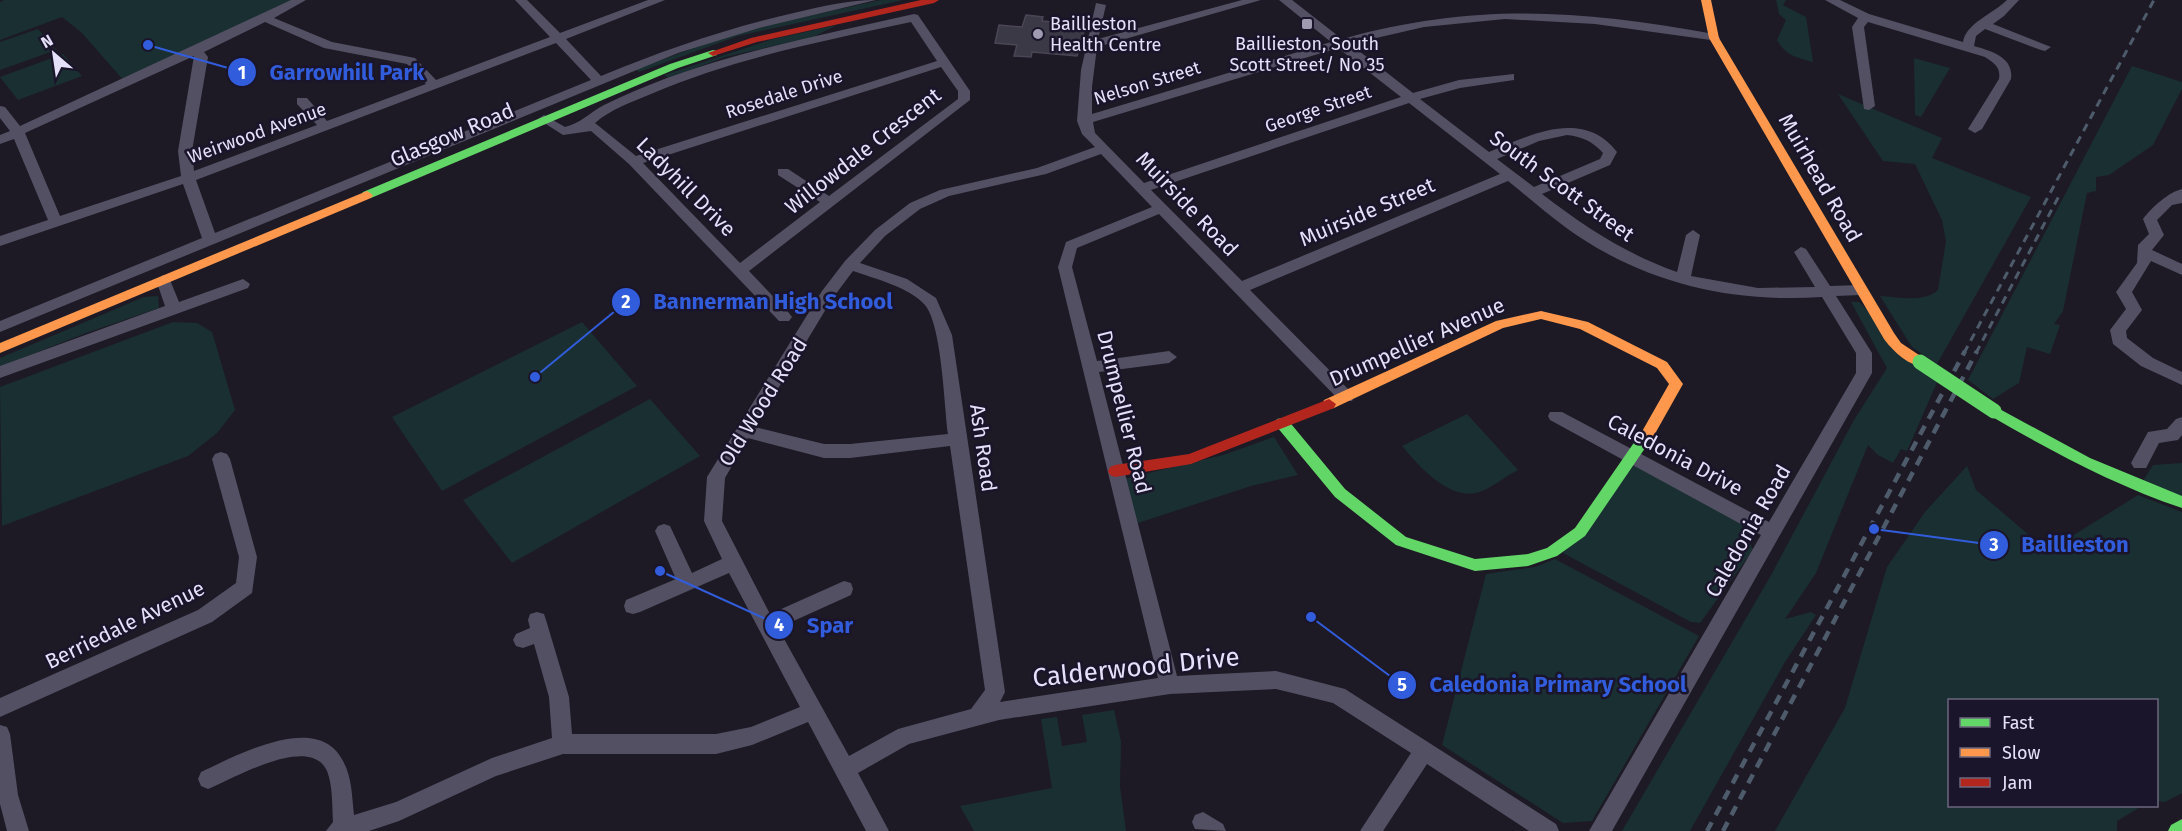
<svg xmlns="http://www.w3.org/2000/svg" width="2182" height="831" font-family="'Fira Sans',sans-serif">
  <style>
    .green { fill: #1a2f31 }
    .building { fill: #3c3946; stroke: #4a4656; stroke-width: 1.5 }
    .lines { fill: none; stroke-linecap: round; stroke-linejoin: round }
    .street { fill: #535064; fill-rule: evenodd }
    .fast { fill: #63d668; fill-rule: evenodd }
    .slow { fill: #ff974d; fill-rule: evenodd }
    .jam { fill: #b3261e; fill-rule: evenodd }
    .rail-far1 { stroke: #4d5b6b; stroke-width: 3; stroke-dasharray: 8 6; stroke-linecap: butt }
    .rail { stroke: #4d5b6b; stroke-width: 4.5; stroke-dasharray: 10 8; stroke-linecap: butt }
    .fast-bridge { stroke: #63d668; stroke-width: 15 }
    .poi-dot { fill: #a09bb0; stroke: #1a152a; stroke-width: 2 }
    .labels { text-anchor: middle; stroke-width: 5; stroke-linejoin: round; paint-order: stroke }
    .far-poi-label { font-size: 18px; fill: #e6e1fb; stroke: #1a152a; text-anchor: start }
    .far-street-label { font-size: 18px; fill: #e6e1fb; stroke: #1a152a }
    .street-label { font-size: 21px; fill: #e6e1fb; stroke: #1a152a }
    .near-street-label { font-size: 26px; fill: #e6e1fb; stroke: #1a152a }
    .leader { fill: none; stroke: #315ddc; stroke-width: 2 }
    .callout-dot { fill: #315ddc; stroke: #1a152a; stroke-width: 2 }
    .mark-label { font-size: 18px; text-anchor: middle; font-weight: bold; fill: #fff }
    .callout-label { font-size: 22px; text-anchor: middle; font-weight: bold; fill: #315ddc; stroke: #1a152a; stroke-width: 5; stroke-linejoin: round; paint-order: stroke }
  </style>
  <rect width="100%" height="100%" fill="#1d1a25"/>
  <g class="green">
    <polygon points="4,0 296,0 125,82 82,33 62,17 0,40 0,2"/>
    <polygon points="881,0 903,0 738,36 639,72 636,69 744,30"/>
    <path d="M 1776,0 L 1786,0 L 1783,5 L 1806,17 L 1813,62 C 1796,57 1786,56 1777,40 L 1786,20 L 1779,14 Z"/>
    <polygon points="837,25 813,37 725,57 669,78 664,75 773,39"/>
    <polygon points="38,29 56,50 0,70 0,42"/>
    <polygon points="63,54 82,76 18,100 0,77"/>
    <polygon points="1914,58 1950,68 1921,117 1915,115"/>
    <polygon points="2132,66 2182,82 2182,89 2153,145 2109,175 2096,177 2096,191 2087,193 2063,311 2054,324 2060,325 2050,354 2027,347 2019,383 1993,399 1968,380"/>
    <path d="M 1838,94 L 1942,138 L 1932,158 L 2031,197 L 1937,364 L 1912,347 L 1880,296 C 1898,297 1924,303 1938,290 L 1946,241 L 1942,220 L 1915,164 L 1883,161 Z"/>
    <polygon points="158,296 159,308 86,333 0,367 0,358 144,297"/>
    <polygon points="1851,302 1859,302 1938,380 1907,451 1901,449 1893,463 1878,455 1868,445 1816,573 1785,619 1811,612 1816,615 1785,662 1690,831 1622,831 1770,577 1854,420 1887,368"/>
    <polygon points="173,322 197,323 212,332 235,410 217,433 188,456 2,526 0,387"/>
    <polygon points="582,322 637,386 442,491 392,417"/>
    <polygon points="650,399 700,456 512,563 463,500"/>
    <path d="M 1467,414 L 1518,470 C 1506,476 1494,486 1482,491 C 1451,504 1419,466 1402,446 Z"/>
    <polygon points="1274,437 1298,475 1251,486 1135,524 1124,479 1223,455"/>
    <polygon points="2182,463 2182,497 2141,484 2153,465"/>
    <polygon points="1635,464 1740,521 1753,550 1700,623 1691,622 1563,553"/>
    <polygon points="1967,466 1976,490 2048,551 2138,495 2182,512 2182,793 2165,802 2157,801 2156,700 1950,700 1950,806 2142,806 2117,821 2117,831 1775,831 1845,708 1887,567 1925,512"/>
    <polygon points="1555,559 1699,636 1592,821 1563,823 1442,745 1486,574 1535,567"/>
    <polygon points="1114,710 1121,741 1120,787 1126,831 974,831 960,806 1052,788 1041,719 1057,717 1062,746 1087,742 1082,715"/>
  </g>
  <polygon class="building" points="1026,15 1043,17 1042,21 1086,25 1077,56 1032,52 1031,57 1014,56 1017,45 995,43 999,25 1022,27"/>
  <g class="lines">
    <g class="street">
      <path d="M 291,0 L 306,0 L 274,18 L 332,42 L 415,58 L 436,80 L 550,37 L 515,0 L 527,0 L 560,33 L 648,0 L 665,0 L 566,39 L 601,76 C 666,49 730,27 798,12 C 824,6 849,0 876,0 L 759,28 L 678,53 L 0,332 L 0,321 L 202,238 L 183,184 L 0,246 L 0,236 L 48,220 L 14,139 L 0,144 L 0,135 L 10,131 L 0,118 L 0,106 L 5,107 L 20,126 ZM 265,22 L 324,48 L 407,64 L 426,84 L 327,121 L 307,98 L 297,98 L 297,104 L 317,125 L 194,171 L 192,151 L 208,57 L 204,52 ZM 556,43 L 591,80 L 215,233 L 196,180 ZM 194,56 L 178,151 L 181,176 L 60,216 L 25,133 Z"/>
      <path d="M 1242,0 L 1261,0 L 1097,47 L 1092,87 L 1092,114 L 1331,42 L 1279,0 L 1292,0 L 1342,39 C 1477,2 1579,10 1714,34 L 1720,38 L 1718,41 L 1595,24 L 1505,19 L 1424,27 L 1350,44 L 1413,93 L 1459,80 L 1514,74 L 1514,80 L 1460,88 L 1420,99 L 1489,152 C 1530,135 1583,108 1617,152 L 1610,165 L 1542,194 C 1585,227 1626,254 1677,272 L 1686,235 L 1693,230 L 1700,235 L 1691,276 L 1758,288 L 1815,287 L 1794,252 L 1801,247 L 1806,249 L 1830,286 L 1860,285 L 1868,290 L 1860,295 L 1836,296 L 1872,353 L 1872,373 L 1612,831 L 1589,831 L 1761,535 L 1550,420 L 1548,416 L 1550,412 L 1562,412 L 1769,522 L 1856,373 L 1856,353 L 1822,297 C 1736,303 1653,285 1581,238 C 1555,221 1532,200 1508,181 L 1250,290 L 1352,393 L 1354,397 L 1352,401 L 1340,401 L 1159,214 L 1077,248 L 1072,267 L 1097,361 L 1169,351 L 1177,357 L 1169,363 L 1099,372 L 1177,676 L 1276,671 L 1345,689 L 1556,824 L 1559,831 L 1529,831 L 1427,764 L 1383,831 L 1360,831 L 1411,753 L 1333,703 L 1276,689 L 1170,694 L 999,720 L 909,744 L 858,773 L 889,831 L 866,831 L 808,722 L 752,745 L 716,754 L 563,754 L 496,776 L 399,821 L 369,831 L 326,831 L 333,822 C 332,806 333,786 327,771 C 310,733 233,779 208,789 L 201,786 L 198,779 L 201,772 C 236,756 318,710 343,761 C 352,777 352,797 354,815 L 396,802 L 492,758 L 552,738 L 549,697 L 534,644 L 523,648 L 516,646 L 513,640 L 516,634 L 530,628 L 528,620 L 530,614 L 537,612 L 544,614 L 546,620 L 569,697 L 572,734 L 716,734 L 751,727 L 800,707 L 729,573 L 640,612 L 633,614 L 626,612 L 624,606 L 626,600 L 676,579 L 655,531 L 658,526 L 664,524 L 670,526 L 692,573 L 722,559 L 704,521 L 707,477 L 822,291 L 845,261 L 875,230 L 910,203 L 940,190 L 1037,168 L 1095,147 L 1082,134 L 1077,121 L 1081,70 L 1096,3 L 1106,5 L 1098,39 ZM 1338,48 L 1401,97 L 1144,183 L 1095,133 L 1093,122 ZM 1409,103 L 1500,174 L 1242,281 L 1151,190 ZM 1567,135 C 1583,137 1592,141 1603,153 L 1600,159 L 1534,187 L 1497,159 L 1539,141 ZM 1101,154 L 1152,207 L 1066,242 L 1058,267 L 1158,678 L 1000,702 L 1005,692 L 952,335 L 936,298 L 907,279 L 860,263 L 885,236 L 920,209 L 949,196 L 1046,174 ZM 853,271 C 873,278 911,288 925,305 C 942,326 944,404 948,434 L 850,444 L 824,444 L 755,427 L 832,299 ZM 748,438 L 824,458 L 850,458 L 950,446 L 985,690 L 971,709 L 898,729 L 849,756 L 778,628 L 851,595 L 853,589 L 851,583 L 844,581 L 770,614 L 722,521 L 725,478 Z"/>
      <path d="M 1825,0 L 1840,0 L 1869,14 L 1963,42 C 1966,23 1993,14 2007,0 L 2019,0 L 2004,16 L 1993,24 L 2051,47 L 2045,51 L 2041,50 L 1985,29 L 1976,36 L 1974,46 C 1991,51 2014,57 2011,79 L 1982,129 L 1975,133 L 1968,129 L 1999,79 C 2001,67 1994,63 1985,57 L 1868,22 L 1864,27 L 1875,106 L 1869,110 L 1864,109 L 1852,27 L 1858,18 Z"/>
      <path d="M 914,14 L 918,15 L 970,91 L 970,100 L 749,271 L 789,313 L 792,317 L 789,321 L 779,321 L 629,164 L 591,131 L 563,135 L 538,119 L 544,115 L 565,127 C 581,123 589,113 604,105 C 624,95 646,86 667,78 C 747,49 831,33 914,14 ZM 911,22 L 937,61 L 636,156 L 595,123 C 611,109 632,102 651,94 C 735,58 823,41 911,22 ZM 941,67 L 958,91 L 958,99 L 829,196 L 788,169 L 778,169 L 778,175 L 820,202 L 740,263 L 643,163 Z"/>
      <path d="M 2182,189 L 2182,203 L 2172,205 L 2157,220 L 2164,235 L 2152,250 L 2182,264 L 2182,275 L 2151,261 L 2132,292 L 2142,310 L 2126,331 L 2127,338 L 2153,358 L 2182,372 L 2182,385 L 2141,366 L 2113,344 L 2110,330 L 2126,309 L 2116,292 L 2137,263 L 2138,245 L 2149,234 L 2143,219 C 2152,207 2169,192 2182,189 Z"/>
      <polygon points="163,275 170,280 179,302 243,279 250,284 248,288 0,378 0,366 165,306 156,280"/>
      <polygon points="2182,417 2182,435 2178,440 2159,443 2146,468 2134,468 2131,463 2148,432 2167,429 2176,419"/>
      <polygon points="221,452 227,454 230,459 257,557 252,593 212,622 0,717 0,698 198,610 236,583 239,557 212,459 215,454"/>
      <polygon points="0,725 7,727 10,734 18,795 29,831 7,831 0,804"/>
      <polygon points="1203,812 1223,824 1226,831 1195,829 1192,822 1195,815"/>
    </g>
    <g class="fast">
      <polygon points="713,50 717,51 717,55 678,68 371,198 363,198 361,195 363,192 670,64"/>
      <path d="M 1994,406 L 2090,458 L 2182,496 L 2182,508 C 2114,485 2051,451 1989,415 L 1987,411 L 1989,407 Z"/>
      <polygon points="1282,418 1287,419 1345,489 1406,537 1475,559 1528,554 1547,548 1575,528 1642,431 1652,431 1654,435 1585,536 1557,556 1528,566 1475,571 1396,545 1335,497 1277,427 1275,423 1277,419"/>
      <polygon points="2182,819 2182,831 2168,831 2171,825"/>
    </g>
    <g class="slow">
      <path d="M 1701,0 L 1711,0 L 1719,38 L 1894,333 L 1901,343 L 1925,359 L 1926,362 L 1925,365 C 1911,369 1892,350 1884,339 L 1709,38 Z"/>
      <polygon points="367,191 373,195 371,198 0,353 0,343"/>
      <polygon points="1541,311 1588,322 1667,362 1683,384 1652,439 1642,439 1640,435 1669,384 1657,368 1580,329 1541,319 1503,328 1334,408 1329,409 1322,404 1324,400 1496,321"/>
    </g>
    <g class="jam">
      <polygon points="921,0 939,0 934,3 757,42 713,56 708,53 751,38"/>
      <polygon points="1329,399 1336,404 1334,408 1191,464 1115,477 1110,475 1108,471 1110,467 1115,465 1189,454"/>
    </g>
    <g class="rail-far1">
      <polyline points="1964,353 2154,0"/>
      <polyline points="1976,353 2060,194"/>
    </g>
    <g class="rail">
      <polyline points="1707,831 1965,351"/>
      <polyline points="1723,831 1977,351"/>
    </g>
    <polyline class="fast-bridge" points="1920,362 1994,411"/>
  </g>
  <g class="poi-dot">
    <rect x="1301" y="18" width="12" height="12" rx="3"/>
    <circle cx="1038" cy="34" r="6"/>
  </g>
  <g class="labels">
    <g class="far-poi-label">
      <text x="1050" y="30">Baillieston<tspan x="1050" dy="21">Health Centre</tspan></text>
      <text x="1307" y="50" text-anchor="middle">Baillieston, South<tspan x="1307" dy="21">Scott Street/ No 35</tspan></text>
    </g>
    <g class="far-street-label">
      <text transform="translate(1147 83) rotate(-17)" y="6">Nelson Street</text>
      <text transform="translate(784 94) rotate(-18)" y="6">Rosedale Drive</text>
      <text transform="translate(1318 109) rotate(-19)" y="6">George Street</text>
      <text transform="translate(257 133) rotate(-20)" y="6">Weirwood Avenue</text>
    </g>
    <g class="street-label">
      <text transform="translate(452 135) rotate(-23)" y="7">Glasgow Road</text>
      <text transform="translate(863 151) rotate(-38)" y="7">Willowdale Crescent</text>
      <text transform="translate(1820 178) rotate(60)" y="7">Muirhead Road</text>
      <text transform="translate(1562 186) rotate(36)" y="7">South Scott Street</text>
      <text transform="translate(686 187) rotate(45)" y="7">Ladyhill Drive</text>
      <text transform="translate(1187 204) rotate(46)" y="7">Muirside Road</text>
      <text transform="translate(1367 212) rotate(-23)" y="7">Muirside Street</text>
      <text transform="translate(1417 342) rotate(-24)" y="7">Drumpellier Avenue</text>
      <text transform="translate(763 402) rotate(-58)" y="7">Old Wood Road</text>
      <text transform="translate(1124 412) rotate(76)" y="7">Drumpellier Road</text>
      <text transform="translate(983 448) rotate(82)" y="7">Ash Road</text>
      <text transform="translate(1675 455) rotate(28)" y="7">Caledonia Drive</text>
      <text transform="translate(1748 531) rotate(-60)" y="7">Caledonia Road</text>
      <text transform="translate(125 625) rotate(-26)" y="7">Berriedale Avenue</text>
    </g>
    <g class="near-street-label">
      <text transform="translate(1136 667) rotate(-6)" y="9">Calderwood Drive</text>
    </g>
  </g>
  <path class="leader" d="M148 45L242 72M535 377L626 302M1874 529L1994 545M660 571L779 625M1311 617L1402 685"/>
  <g class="callout-dot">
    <circle cx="148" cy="45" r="6"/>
    <circle cx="535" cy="377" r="6"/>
    <circle cx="1874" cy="529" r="6"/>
    <circle cx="660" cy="571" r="6"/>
    <circle cx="1311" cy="617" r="6"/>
    <circle cx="242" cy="72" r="15"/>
    <circle cx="626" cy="302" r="15"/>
    <circle cx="1994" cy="545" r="15"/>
    <circle cx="779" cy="625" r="15"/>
    <circle cx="1402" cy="685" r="15"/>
  </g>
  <g class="mark-label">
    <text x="242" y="79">1</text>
    <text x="626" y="308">2</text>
    <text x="1994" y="551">3</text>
    <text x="779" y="631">4</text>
    <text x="1402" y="691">5</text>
  </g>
  <g class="callout-label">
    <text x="347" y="80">Garrowhill Park</text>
    <text x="773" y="309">Bannerman High School</text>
    <text x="2075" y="552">Baillieston</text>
    <text x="830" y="633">Spar</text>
    <text x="1558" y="692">Caledonia Primary School</text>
  </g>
  <rect x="1948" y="699" width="210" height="108" fill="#1a152a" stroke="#6c677e" stroke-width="1.5"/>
  <rect x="1960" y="718" width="30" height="9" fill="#63d668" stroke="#6c677e" stroke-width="1.5"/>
  <text x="2002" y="729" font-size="18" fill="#e6e1fb">Fast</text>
  <rect x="1960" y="748" width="30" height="9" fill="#ff974d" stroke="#6c677e" stroke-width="1.5"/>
  <text x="2002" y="759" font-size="18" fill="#e6e1fb">Slow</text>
  <rect x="1960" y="778" width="30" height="9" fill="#b3261e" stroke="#6c677e" stroke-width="1.5"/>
  <text x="2002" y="789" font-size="18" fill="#e6e1fb">Jam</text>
  <g transform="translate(54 54) rotate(331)" stroke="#1a152a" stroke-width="4.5" paint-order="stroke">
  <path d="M0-4.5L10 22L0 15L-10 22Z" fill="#e6e1fb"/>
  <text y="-9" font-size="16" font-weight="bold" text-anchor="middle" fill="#e6e1fb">N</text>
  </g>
</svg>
